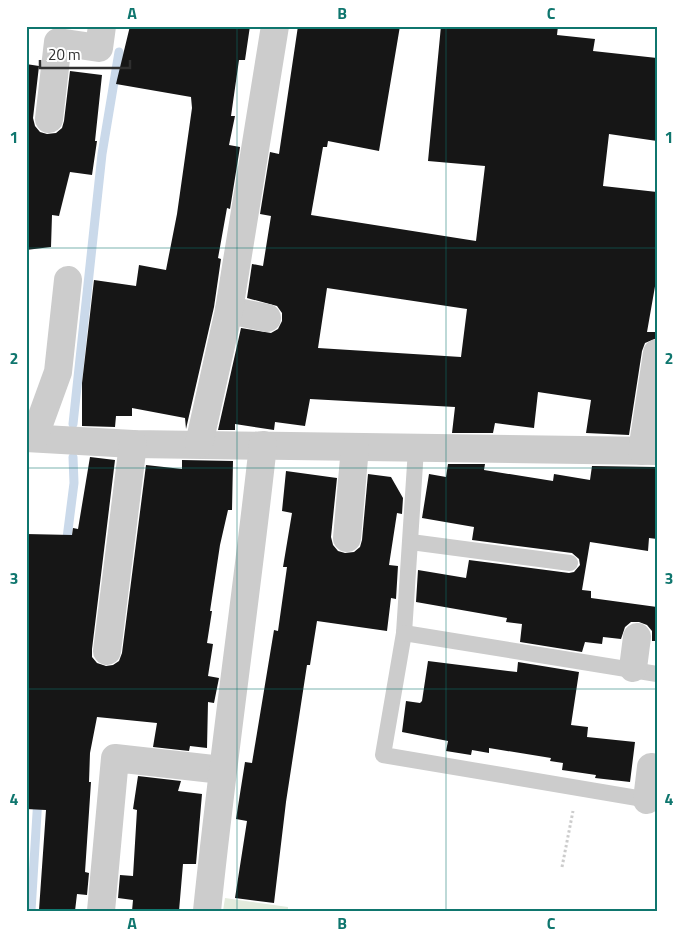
<svg xmlns="http://www.w3.org/2000/svg" width="683" height="937" viewBox="0 0 683 937" font-family="'Titillium Web',sans-serif">
<style>
.green{fill:#e3ebdd}
.lines{fill:none;stroke-linecap:round;stroke-linejoin:round}
.stream{stroke:#cad9ea;stroke-width:9}
.building{fill:#161616;fill-rule:evenodd}
.path{stroke:#ccc;stroke-width:3;stroke-dasharray:2.5 2.5;stroke-linecap:butt}
.lane{stroke:#ccc;stroke-width:16}
.street{stroke:#ccc;stroke-width:28}
.grid{fill:none;stroke:#0f766e;stroke-width:1;stroke-opacity:0.55}
.neatline{fill:none;stroke:#0f766e;stroke-width:2}
.grid-label{font-size:16px;text-anchor:middle;font-weight:bold;fill:#0f766e}
</style>
<rect width="100%" height="100%" fill="#fff"/>
<path class="green" d="M225,898L288,907V911H223Z"/>
<g class="lines">
<g class="stream">
<path d="M73,424L102,154L119,52"/>
<path d="M66,546L74,483L73,457"/>
<path d="M31,911L38,797"/>
</g>
</g>
<g class="building">
<path d="M130,26H250L245,60H239L231,116H235L229,145L240,147L230,209L227,208L218,258L221,259L214,307L186,429L185,418L132,408V416H116L115,427L82,426V383L94,280L136,286L139,265L166,270L177,214L192,108L191,97L116,84Z"/>
<path d="M298,26H400L379,151L328,141L327,147H323L311,215L476,241L485,166L428,161L441,26H558L557,35L595,39L593,51L657,58V141L609,134L603,186L657,192V275L647,332H657V338L645,343L642,351L629,435L586,433L591,400L538,392L534,428L495,423L493,433H452L455,407L310,399L305,426L275,422L274,430L235,424V430H218L241,328L271,333L278,329L282,321V313L277,306L247,298L252,264L263,266L271,216L260,214L270,152L279,154ZM327,288L467,309L461,357L318,348Z"/>
<path d="M26,64L39,66L33,118L35,126L40,132L47,134L56,133L62,128L64,121L70,71L102,75L95,141H97L92,175L70,172L59,216L52,215L51,247L26,250Z"/>
<path d="M90,457L115,460L92,649V657L97,663L106,666L113,665L119,661L122,653L146,465L182,469V460L233,461L232,510H228L220,545L210,611H212L207,643L213,644L208,676L219,678L214,703L208,702L207,748L190,746L189,751L153,747L157,723L97,717L90,753L89,782H91L85,872L89,873L87,895L77,894L75,911L39,910L46,810L26,809V534L72,535L73,528L78,529Z"/>
<path d="M448,464H485L484,470L553,481L554,474L590,480L592,466L657,467V539L649,538L648,551L590,542L582,590L591,591V598L657,607V641H652V631L647,625L639,622H631L625,627L621,639L603,637L602,644L585,642L582,652L520,642L522,624L506,622L507,618L416,602L418,570L466,578L469,560L569,573L574,572L580,565L579,559L572,553L472,540L474,527L422,518L429,474L446,477Z"/>
<path d="M286,471L337,478L331,537L333,545L338,551L345,553L354,552L360,547L362,540L368,474L391,477L403,498L402,514L397,513L389,565L398,566L396,599L391,598L387,631L317,621L310,665H307L286,802L274,903L235,898L247,821L236,819L245,762L252,763L274,630L278,631L287,567H283L292,513L282,511Z"/>
<path d="M428,661L517,672L518,662L579,672L571,725L588,727L587,737L635,742L630,782L595,778L596,775L562,770L563,763L550,761L551,758L489,748V753L472,750L471,755L446,751L448,741L402,732L406,701L420,703L422,701Z"/>
<path d="M138,776L181,781L178,791L202,794L196,864H183L179,911H132L133,900L118,898L120,875L133,876L137,810L133,809Z"/>
</g>
<g class="lines">
<path class="path" d="M562,867L573,811"/>
<g class="lane">
<path d="M416,449L404,633L383,755L655,801"/>
<path d="M411,542L570,563"/>
<path d="M404,633L657,674"/>
</g>
<g class="street">
<path d="M49,119L58,42L99,48L102,26"/>
<path d="M229,310L267,318"/>
<path d="M26,438L133,444L657,451"/>
<path d="M34,438L58,372L68,280"/>
<path d="M199,444L229,310L275,26"/>
<path d="M642,451L657,353"/>
<path d="M347,538L355,447"/>
<path d="M107,651L133,444"/>
<path d="M633,668L637,637"/>
<path d="M647,800L651,767"/>
<path d="M101,911L115,758L222,770"/>
<path d="M207,911C223,755 246,600 263,445"/>
</g>
</g>
<path class="grid" d="M237,26V911M446,26V911M26,248H657M26,468H657M26,689H657"/>
<rect width="683" height="937" fill="none" stroke="#ffffff" stroke-width="55"/>
<path d="M40 60v8h90v-8" fill="none" stroke="#2f2f2f" stroke-width="2.5"/>
<text x="48" y="60" font-size="15" fill="#2f2f2f" stroke="#ffffff" stroke-width="4" paint-order="stroke">20 m</text>
<rect x="28" y="28" width="628" height="882" class="neatline"/>
<g class="grid-label">
<text x="132" y="19">A</text>
<text x="342" y="19">B</text>
<text x="551" y="19">C</text>
<text x="14" y="143">1</text>
<text x="669" y="143">1</text>
<text x="14" y="364">2</text>
<text x="669" y="364">2</text>
<text x="14" y="584">3</text>
<text x="669" y="584">3</text>
<text x="14" y="805">4</text>
<text x="669" y="805">4</text>
<text x="132" y="929">A</text>
<text x="342" y="929">B</text>
<text x="551" y="929">C</text>
</g>
</svg>
